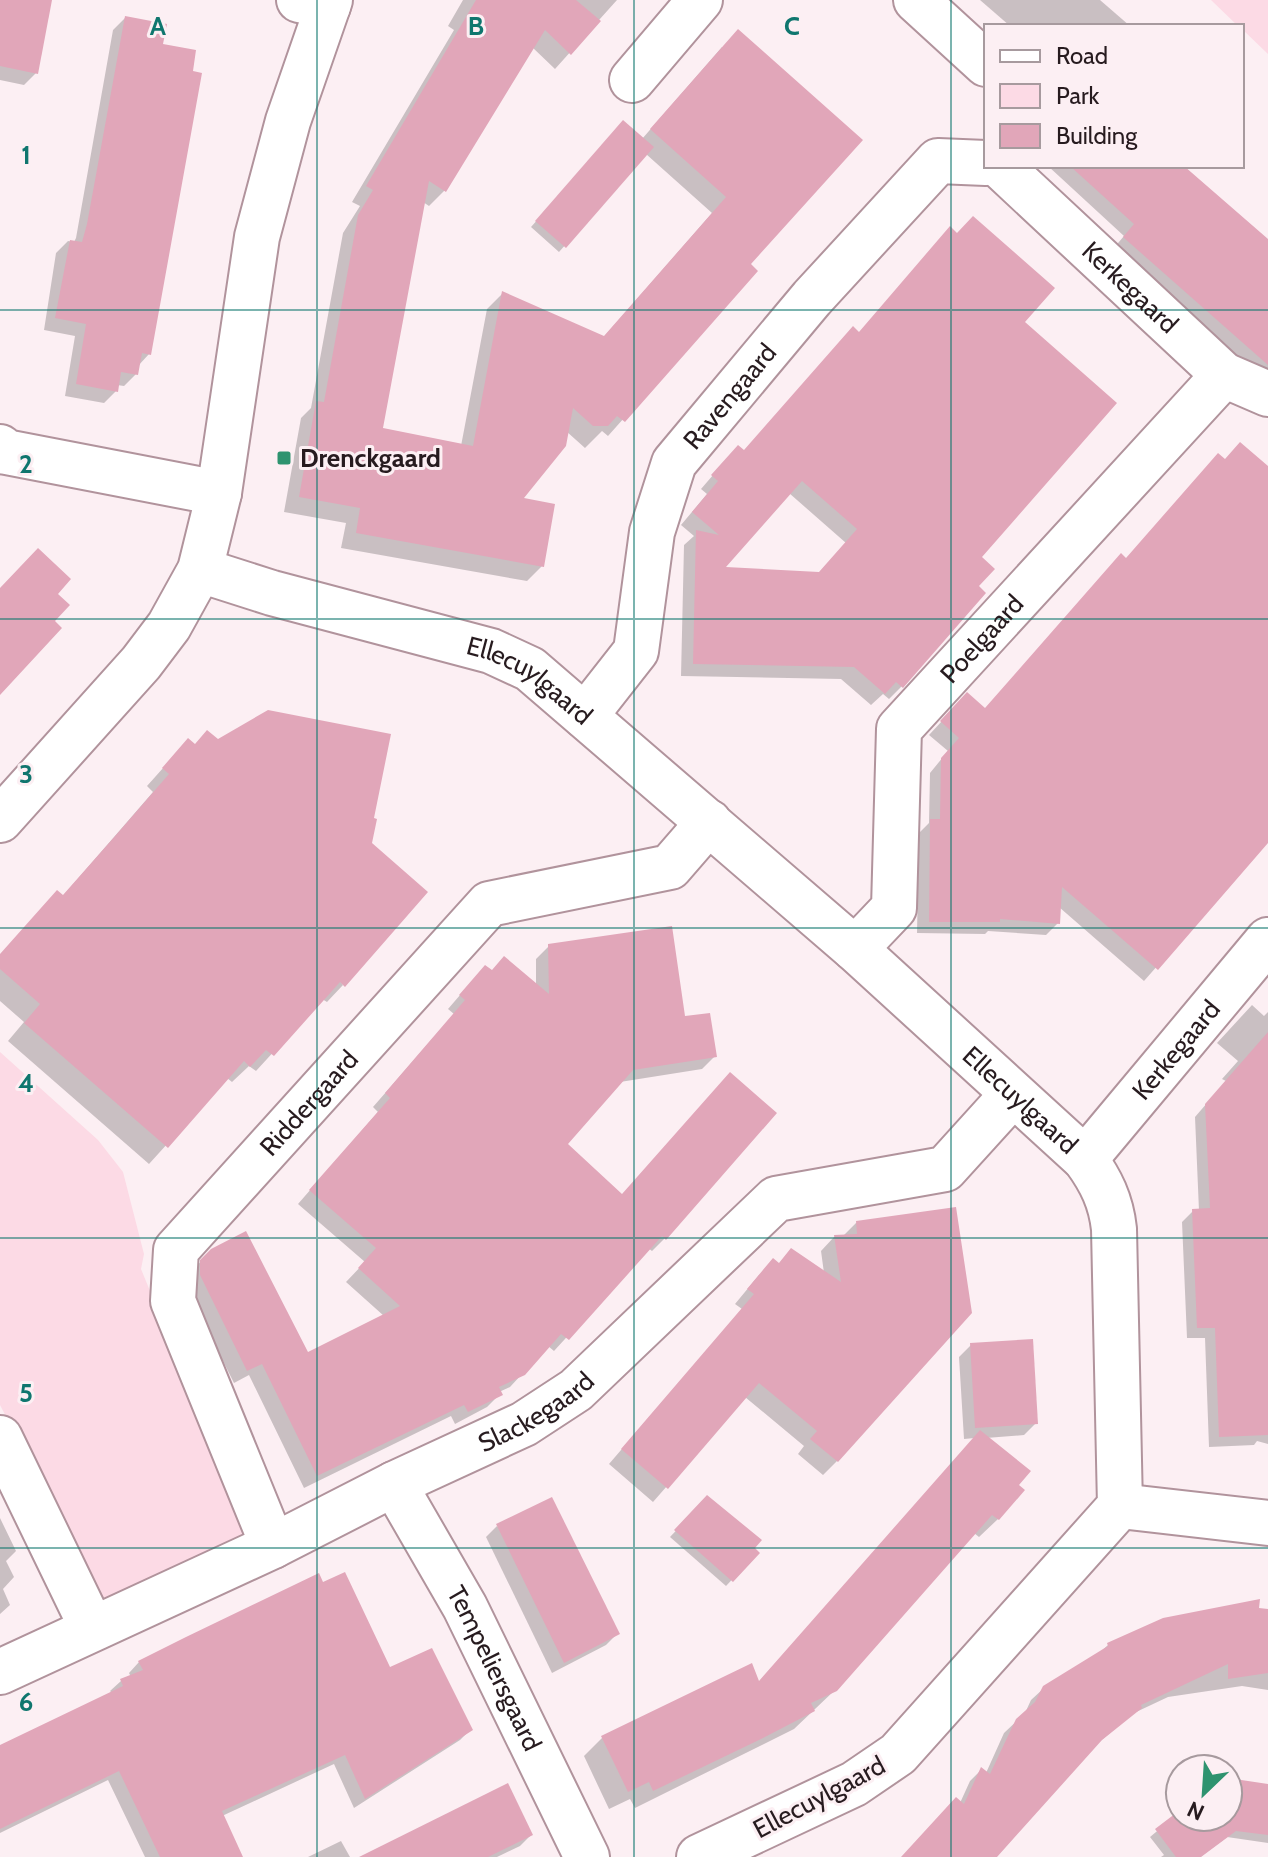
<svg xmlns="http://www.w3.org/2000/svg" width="1268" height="1857" viewBox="0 0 1268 1857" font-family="Cabin,sans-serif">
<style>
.green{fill:#fcdae5}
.shadow{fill:#0003;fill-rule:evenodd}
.building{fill:#e1a6b9;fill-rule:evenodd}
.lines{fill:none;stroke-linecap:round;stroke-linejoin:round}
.minor-casing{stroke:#b1939c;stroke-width:48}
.tertiary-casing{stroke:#b1939c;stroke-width:48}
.minor{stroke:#fff;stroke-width:44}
.tertiary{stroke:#fff;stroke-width:44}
.grid{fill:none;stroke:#0f766e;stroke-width:2;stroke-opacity:0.55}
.poi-dot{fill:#2e936f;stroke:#fceff3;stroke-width:3}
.labels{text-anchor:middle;stroke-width:6;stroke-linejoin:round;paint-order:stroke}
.street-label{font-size:26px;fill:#271b1f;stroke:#fceff3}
.poi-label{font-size:26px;font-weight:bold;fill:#271b1f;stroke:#fceff3;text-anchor:start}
.grid-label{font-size:26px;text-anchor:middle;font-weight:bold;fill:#0f766e;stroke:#fceff3;stroke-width:6;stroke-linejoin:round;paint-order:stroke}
</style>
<rect width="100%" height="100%" fill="#fceff3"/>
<g class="green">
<path d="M1211,0H1268V54L1242,29V26H1238Z"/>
<path d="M0,1052L98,1140L123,1172L144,1254L141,1269L201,1415L248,1540L104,1603L0,1405Z"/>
</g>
<g class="shadow">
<path d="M0,0H24L36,73L24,85L0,80Z"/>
<path d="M463,0H617L555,69L532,47L445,190L429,206L423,202L380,430L461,446L487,309L502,294L603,338L712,213L646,154L559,252L531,227L618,129L642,139L722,47L748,264L755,271L608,436L602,431L585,448L566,431L520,499L542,566L527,581L341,548L346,523L284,512L301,418L311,408L343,233L360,206L352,202L454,30L448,26Z"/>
<path d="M980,0H1100L1130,26H1010Z"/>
<path d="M125,18L161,45L149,354L138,366L136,374L124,386L117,385L116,391L104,403L65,396L75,336L44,330L56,253L68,241L74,242L76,238L113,30Z"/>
<path d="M1048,166H1182L1268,242V373L1261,379L1113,249L1124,236Z"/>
<path d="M1022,322L979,557L976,587L983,594L901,687L889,699L883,694L871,705L841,679L681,676L684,545L694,536L681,525L707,494L701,489L726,460L743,452L858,334ZM789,493L846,543L818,574L722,568Z"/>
<path d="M1224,461L1268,468V840L1144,981L1059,907L1058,923L1046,935L988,931L985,934L917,933L919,833L929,823L930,773L948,751L929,735L955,707L984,710L1125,560Z"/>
<path d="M172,758L343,985L327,1002L322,999L256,1071L249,1066L232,1082L227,1078L149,1164L8,1041L24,1022L0,1001V955L62,897L153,792L147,786Z"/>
<path d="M549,946L684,1019L715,1056L702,1069L620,1082L565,1144L665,1238L652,1251L648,1248L554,1351L548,1346L510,1387L499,1392L500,1394L487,1407L455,1424L451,1416L304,1488L249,1375L234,1383L187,1289L188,1275L212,1250L307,1355L384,1316L346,1282L365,1262L298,1204L378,1112L373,1107L454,1014L448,1009L473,980L491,972L536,986V959Z"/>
<path d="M1252,1005L1264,1016L1268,1012V1444L1257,1441L1254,1445L1209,1447L1205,1338H1187L1182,1222L1193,1211H1199L1195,1117L1226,1081L1222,1079L1238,1061L1217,1043Z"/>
<path d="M955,1209L837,1461L823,1475L798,1454L804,1446L745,1397L653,1502L609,1464L742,1309L735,1304L759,1275L778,1264L824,1273L821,1251L834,1237L843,1236L856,1223Z"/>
<path d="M971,1345L1036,1423L1024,1435L986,1438L1016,1485L998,1519L979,1537L974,1533L835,1690L794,1729L635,1808L630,1799L609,1809L584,1756L602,1738L758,1683L975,1438L964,1439L959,1357Z"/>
<path d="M708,1497L757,1553L726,1586L670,1537Z"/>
<path d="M0,1518L16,1551L6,1561L14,1577L3,1589L10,1605L0,1614Z"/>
<path d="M497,1526L617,1634L606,1645L552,1673L486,1537Z"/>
<path d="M1268,1609V1690L1242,1686L1168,1697L1134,1713L1092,1748L995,1857H902L960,1803L970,1781L981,1770L986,1773L1004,1733L1025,1713L1031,1700L1044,1688L1097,1655L1108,1645Z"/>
<path d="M139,1662L390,1670L471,1729L460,1740L354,1808L334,1764L222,1816L174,1857H145L108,1780L0,1833V1747L112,1693L110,1691L121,1681L131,1677L129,1673Z"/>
<path d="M1228,1781L1268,1787V1843L1227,1837L1200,1857H1161L1164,1855L1150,1837L1180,1812V1817H1228Z"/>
<path d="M531,1835L520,1846L497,1857H363Z"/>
<path d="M341,1841L350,1857H308Z"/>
</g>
<g class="building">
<path d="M0,0H52L38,74L0,66Z"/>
<path d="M476,0H576L601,21L571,55L545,30L446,192L429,181L383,428L473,446L502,291L604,336L726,197L650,129L738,29L863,140L751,264L758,271L625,422L617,416L608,426H593L573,408L566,446L524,498L555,504L544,567L356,533L360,508L299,497L316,401L324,402L358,215L373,190L366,186Z"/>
<path d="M125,16L167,24L163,44L196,50L193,71L202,73L151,355L142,353L138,375L121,372L118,392L76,384L86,324L55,318L70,240L82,242L87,224Z"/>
<path d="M623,120L654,147L566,248L535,221Z"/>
<path d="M1070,166H1184L1268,239V365L1123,237L1134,224Z"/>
<path d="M973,216L1055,288L1025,322L1117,403L982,557L995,569L979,586L986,593L903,688L896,682L885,694L854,667L693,664L696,530L719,535L692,512L718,481L711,475L738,445L744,450L853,326L859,332L950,226L957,233ZM802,481L857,529L819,572L726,567Z"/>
<path d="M1240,442L1268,466V843L1158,970L1062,887L1060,924L1000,919V922H929L930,819H940L941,758L959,738L940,721L967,692L985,708L1121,553L1126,558L1218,453L1225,459Z"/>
<path d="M38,548L71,579L58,594L70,605L55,621L62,628L0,695V588Z"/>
<path d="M268,710L391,734L374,818L377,819L372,843L428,892L345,987L340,982L274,1056L266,1050L250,1067L244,1061L168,1148L24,1023L40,1004L0,969V954L57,890L63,895L116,835L169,774L162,768L188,738L195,744L207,730L218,739Z"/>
<path d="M672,926L685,1016L710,1013L717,1057L633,1070L568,1144L622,1194L730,1072L777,1113L666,1240L662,1236L569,1340L561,1334L525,1375L499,1387L503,1395L468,1412L464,1405L317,1476L262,1364L247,1371L200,1275V1260L211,1249L246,1231L308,1352L400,1306L358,1268L376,1248L309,1190L390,1098L385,1093L465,1000L459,995L485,965L492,970L504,956L549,994L548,944Z"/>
<path d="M1268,1032V1435L1219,1437L1215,1328H1197L1192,1209L1210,1208L1205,1104Z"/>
<path d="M956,1207L972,1313L838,1462L810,1439L817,1431L759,1383L668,1489L621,1449L754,1294L747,1289L773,1258L779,1263L791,1248L841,1282L834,1235L857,1234L856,1221Z"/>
<path d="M1033,1339L1038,1424L975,1428L970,1343Z"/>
<path d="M980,1430L1031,1471L1019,1485L1025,1490L999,1520L992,1515L837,1691L811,1703L815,1711L761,1739L653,1791L649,1782L628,1792L601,1736L752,1663L759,1681Z"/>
<path d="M707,1495L762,1540L755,1548L760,1553L733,1582L674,1530Z"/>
<path d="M552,1497L620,1634L564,1663L496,1524Z"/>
<path d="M345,1572L390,1667L432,1648L473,1730L365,1799L345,1755L222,1811L243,1857H160L119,1771L0,1829V1745L123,1686L120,1679L143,1670L138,1661L186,1637L319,1573L323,1582Z"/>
<path d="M1260,1599L1259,1608L1268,1609V1673L1228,1679V1664L1141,1705L1142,1708L1102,1740L997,1857H901L956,1797L964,1804L981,1767L990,1774L1016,1719L1035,1702L1043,1686L1108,1646L1107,1643L1163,1618Z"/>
<path d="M1228,1778L1268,1784V1835L1236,1831L1201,1857H1176L1155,1829L1180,1810V1817H1228Z"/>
<path d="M508,1783L533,1835L488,1857H359Z"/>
</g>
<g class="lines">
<defs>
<g id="minor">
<path d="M299,0L328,6"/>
<path d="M916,0L986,64"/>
<path d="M632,80L700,0"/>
<path id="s1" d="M1000,166L1224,375L1268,394"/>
<path d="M0,447L6,452L219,493"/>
<path id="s2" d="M200,570L272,593L491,651L530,669L855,949L1085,1159C1101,1181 1111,1201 1114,1229L1120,1506L898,1754L854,1784L699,1857"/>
<path id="s3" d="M585,716L636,651L652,532L674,463L812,298L938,161L986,163"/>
<path id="s4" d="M855,949L894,908L899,729L1224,375"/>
<path id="s5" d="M1085,1159L1268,940"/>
<path d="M0,1438L92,1628"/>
<path id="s6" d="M394,1484L465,1607L587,1857"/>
<path d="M1120,1506L1268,1523"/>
<path id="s7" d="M273,1546L173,1301L176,1250L489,904L670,867L709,822"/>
<path id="s8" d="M0,1672L273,1546L394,1484L524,1424L576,1390L776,1199L945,1169L1012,1095"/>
</g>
<path id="tertiary" d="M0,820L141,663L169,626L200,570L219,493L257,237L288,121L330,0"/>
</defs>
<use href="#minor" class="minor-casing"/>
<use href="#tertiary" class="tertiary-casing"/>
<use href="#minor" class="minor"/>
<use href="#tertiary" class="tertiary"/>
</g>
<path class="grid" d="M317,0V1857M634,0V1857M951,0V1857M0,310H1268M0,619H1268M0,928H1268M0,1238H1268M0,1548H1268"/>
<rect class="poi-dot" x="276" y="450" width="16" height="16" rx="4"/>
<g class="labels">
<g class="street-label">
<text dy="9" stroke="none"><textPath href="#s1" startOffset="178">Kerkegaard</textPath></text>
<text dy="9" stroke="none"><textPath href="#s3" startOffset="362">Ravengaard</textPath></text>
<text dy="9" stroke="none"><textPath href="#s4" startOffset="358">Poelgaard</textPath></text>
<text dy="9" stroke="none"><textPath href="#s2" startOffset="350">Ellecuylgaard</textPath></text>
<text dy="9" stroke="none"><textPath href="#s5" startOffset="142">Kerkegaard</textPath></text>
<text dy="9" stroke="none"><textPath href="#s2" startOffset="998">Ellecuylgaard</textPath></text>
<text dy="9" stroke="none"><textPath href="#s7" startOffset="514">Riddergaard</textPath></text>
<text dy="9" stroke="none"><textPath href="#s8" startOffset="596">Slackegaard</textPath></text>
<text dy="9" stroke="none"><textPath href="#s6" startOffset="210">Tempeliersgaard</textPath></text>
<text transform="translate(819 1797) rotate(-28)" y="9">Ellecuylgaard</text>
</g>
<g class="poi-label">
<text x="300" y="467">Drenckgaard</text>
</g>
</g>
<g class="grid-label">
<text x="158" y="35">A</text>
<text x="476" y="35">B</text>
<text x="792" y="35">C</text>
<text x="26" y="164">1</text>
<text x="26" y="473">2</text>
<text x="26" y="783">3</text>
<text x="26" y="1092">4</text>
<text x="26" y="1402">5</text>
<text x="26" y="1711">6</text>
</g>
<rect x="984" y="24" width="260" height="144" fill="#fceff3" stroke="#a79a9e" stroke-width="2"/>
<rect x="1000" y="50" width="40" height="12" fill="#ffffff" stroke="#a79a9e" stroke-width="2"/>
<text x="1056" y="64" font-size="24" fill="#271b1f">Road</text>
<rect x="1000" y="84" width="40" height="24" fill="#fcdae5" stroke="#a79a9e" stroke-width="2"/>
<text x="1056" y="104" font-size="24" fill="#271b1f">Park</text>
<rect x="1000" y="124" width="40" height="24" fill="#e1a6b9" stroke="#a79a9e" stroke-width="2"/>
<text x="1056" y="144" font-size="24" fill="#271b1f">Building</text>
<g transform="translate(1204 1793) rotate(205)"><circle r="38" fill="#fceff3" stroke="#a79a9e" stroke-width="2"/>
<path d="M0-6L14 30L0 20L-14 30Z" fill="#2e936f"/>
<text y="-12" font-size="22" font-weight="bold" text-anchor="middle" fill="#271b1f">N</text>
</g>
</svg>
